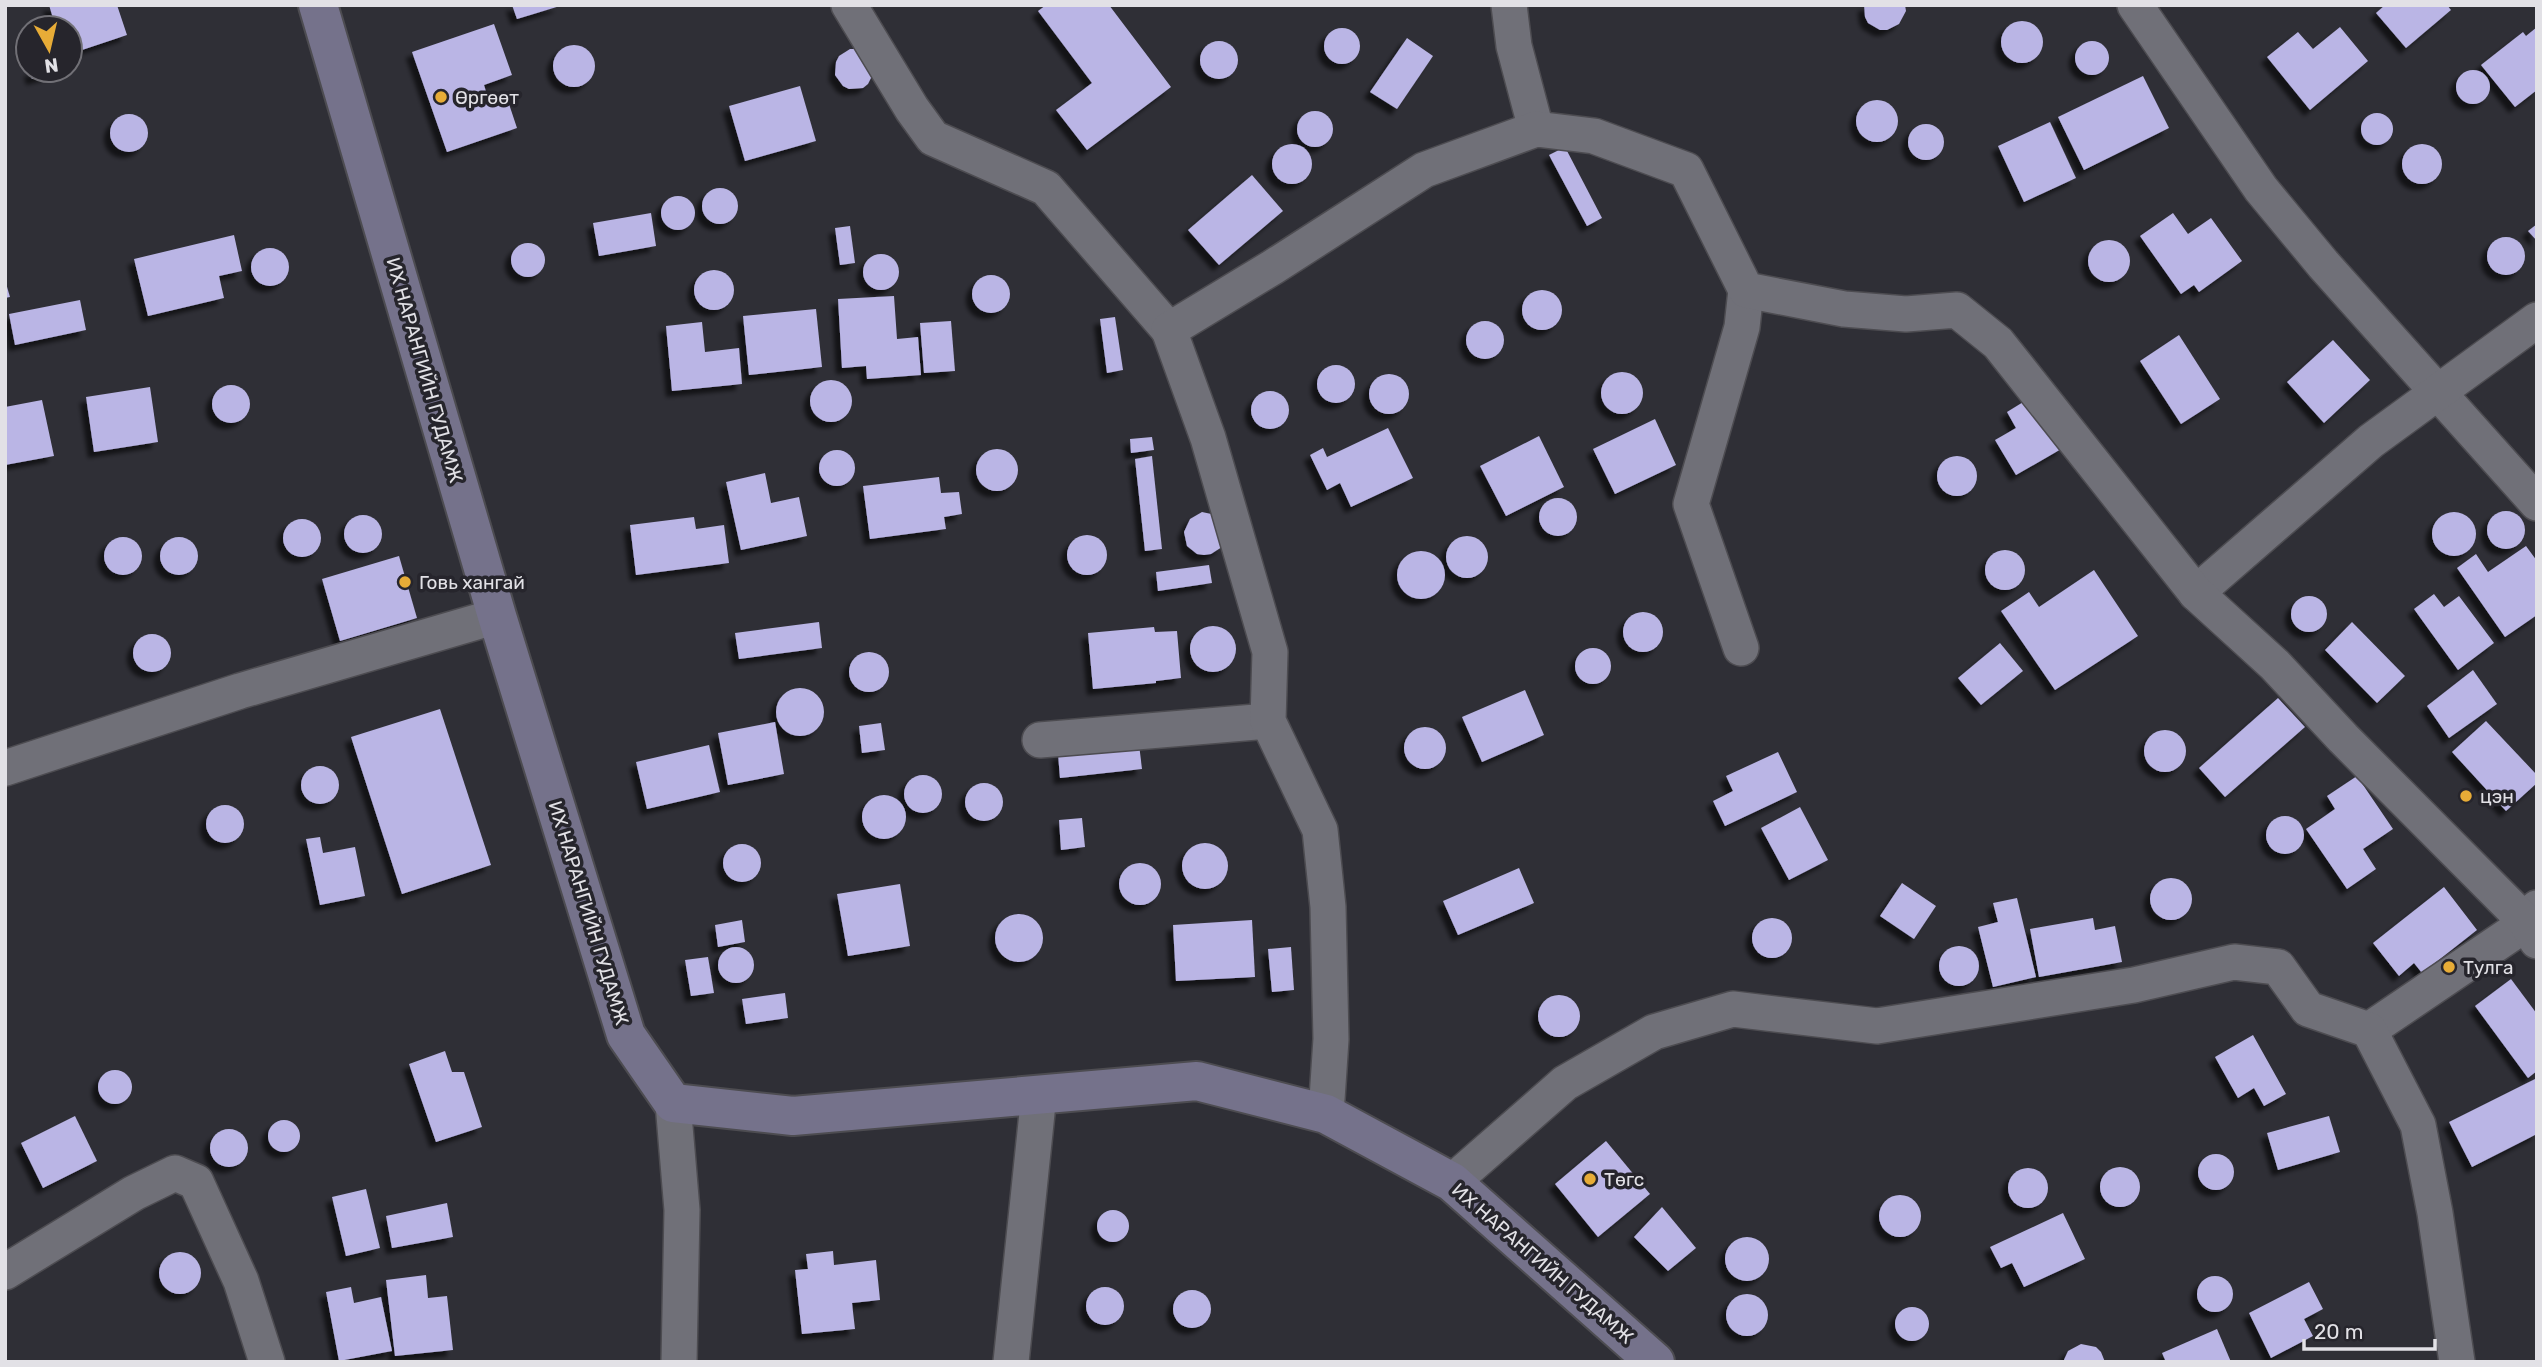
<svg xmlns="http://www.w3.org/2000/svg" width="2542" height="1367" viewBox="0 0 2542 1367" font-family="Rubik,sans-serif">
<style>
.building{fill:#bab5e5;filter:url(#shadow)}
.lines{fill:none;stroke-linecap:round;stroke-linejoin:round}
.minor-casing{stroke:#4d4c51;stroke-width:38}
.secondary-casing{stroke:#4d4c51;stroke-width:42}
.minor{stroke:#707078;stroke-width:35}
.secondary{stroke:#75728b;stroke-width:38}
.poi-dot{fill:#e7ac37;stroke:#26252c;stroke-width:2.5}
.labels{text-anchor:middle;stroke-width:7;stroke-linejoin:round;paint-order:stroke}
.poi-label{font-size:19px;fill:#e2e1e6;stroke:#26252c;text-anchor:start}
.street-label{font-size:19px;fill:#e2e1e6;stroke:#26252c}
</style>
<defs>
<filter id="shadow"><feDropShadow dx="-6" dy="6" stdDeviation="2" flood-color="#0009"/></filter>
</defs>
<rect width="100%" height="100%" fill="#2f2f36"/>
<g class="building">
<path d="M49,5H117L127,35L70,54V28H56Z"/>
<path d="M512,5H560V6L517,19Z"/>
<path d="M1046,5H1109L1171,87L1087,150L1056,110L1092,83L1038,11Z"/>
<path d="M1864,5H1905L1906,11L1899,24L1887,30H1880L1868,23L1865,17Z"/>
<path d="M2385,5H2447L2451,10L2406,48L2376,13Z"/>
<circle cx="2022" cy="42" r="21"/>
<path d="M494,24L512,75L484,85L490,104L507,98L517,128L447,152L412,52Z"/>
<path d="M2340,27L2368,61L2310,110L2267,57L2298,32L2313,49Z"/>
<path d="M2537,27V90L2515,107L2481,65L2523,32L2526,36Z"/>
<circle cx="1342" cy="46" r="18"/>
<path d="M28,38V59H27L22,39Z"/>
<path d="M1407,38L1433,56L1397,109L1370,92Z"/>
<circle cx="2092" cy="58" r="17"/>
<circle cx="1219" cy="60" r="19"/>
<circle cx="574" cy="66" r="21"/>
<path d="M850,49H856L874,72L868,84L863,88L849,89L843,86L835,75L836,62L839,56Z"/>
<path d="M30,70H64V71L32,79Z"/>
<circle cx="2473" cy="87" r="17"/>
<path d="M2143,76L2169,128L2084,170L2058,117Z"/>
<path d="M800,86L816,141L745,161L729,106Z"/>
<circle cx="1877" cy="121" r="21"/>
<circle cx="1315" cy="129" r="18"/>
<circle cx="2377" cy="129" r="16"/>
<circle cx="129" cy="133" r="19"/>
<path d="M2050,122L2076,178L2024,202L1998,146Z"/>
<circle cx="1926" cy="142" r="18"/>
<circle cx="2422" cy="164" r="20"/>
<circle cx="1292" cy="164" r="20"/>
<path d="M1565,147L1602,218L1587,226L1549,155Z"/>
<path d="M1252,175L1283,211L1219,265L1188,230Z"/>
<circle cx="720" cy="206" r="18"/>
<circle cx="678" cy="213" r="17"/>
<path d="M651,213L656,246L599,256L593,223Z"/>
<path d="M2173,213L2188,234L2211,218L2242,261L2199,292L2194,285L2181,294L2140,236Z"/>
<path d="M2537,224V241L2528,231Z"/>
<path d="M850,226L855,263L840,265L835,228Z"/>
<path d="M234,235L242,271L219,276L224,298L148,316L134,259Z"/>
<circle cx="2506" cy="256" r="19"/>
<circle cx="2109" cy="261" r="21"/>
<circle cx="528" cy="260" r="17"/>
<circle cx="270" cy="267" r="19"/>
<circle cx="881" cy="272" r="18"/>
<circle cx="714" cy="290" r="20"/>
<circle cx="991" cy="294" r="19"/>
<path d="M5,280L10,297L5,298Z"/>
<circle cx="1542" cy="310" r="20"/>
<path d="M894,296L897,339L918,337L921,375L867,379L866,366L842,368L838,299Z"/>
<path d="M80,300L86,330L15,345L9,314Z"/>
<path d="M816,309L822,367L749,375L743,316Z"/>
<path d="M1115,317L1123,370L1107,373L1100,319Z"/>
<path d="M951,321L955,371L924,373L920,323Z"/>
<circle cx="1485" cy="340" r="19"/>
<path d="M702,322L705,352L739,348L742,384L672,391L666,326Z"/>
<path d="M2179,335L2220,399L2181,424L2140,361Z"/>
<path d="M2333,340L2370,380L2324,423L2287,382Z"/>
<circle cx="1336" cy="384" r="19"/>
<circle cx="1622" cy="393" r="21"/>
<circle cx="1389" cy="394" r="20"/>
<circle cx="831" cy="401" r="21"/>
<circle cx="231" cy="404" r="19"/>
<path d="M150,387L158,442L94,452L86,397Z"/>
<circle cx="1270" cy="410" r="19"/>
<path d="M2033,396L2063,448L2016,475L1995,440L2016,428L2007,412Z"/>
<path d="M42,400L54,456L5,465V407Z"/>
<path d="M1655,419L1676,465L1615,494L1593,449Z"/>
<path d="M1388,428L1413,478L1351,507L1340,483L1327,490L1310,455L1323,448L1327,457Z"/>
<path d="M1539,436L1564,487L1506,516L1480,466Z"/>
<path d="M1152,437L1154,450L1131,453L1130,439Z"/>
<circle cx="997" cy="470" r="21"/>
<circle cx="837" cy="468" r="18"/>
<path d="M1152,456L1162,549L1145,551L1135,459Z"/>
<circle cx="1957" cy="476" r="20"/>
<path d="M765,473L771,503L799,497L807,536L741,550L726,482Z"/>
<path d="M939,477L941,493L959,492L962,514L944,517L946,529L870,539L863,486Z"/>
<circle cx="1558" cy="517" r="19"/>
<circle cx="2506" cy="530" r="19"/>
<path d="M1202,512L1216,515L1222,547L1211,554L1204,555L1197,554L1187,546L1184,532L1190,519Z"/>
<circle cx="2454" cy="534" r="22"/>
<circle cx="363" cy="534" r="19"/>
<path d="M694,517L696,529L724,525L729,563L636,575L630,525Z"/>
<circle cx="302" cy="538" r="19"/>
<circle cx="1087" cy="555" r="20"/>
<circle cx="1467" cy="557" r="21"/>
<circle cx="179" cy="556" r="19"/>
<circle cx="123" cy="556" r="19"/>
<path d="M2526,546L2537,561V615L2505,637L2457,568L2476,554L2488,572Z"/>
<circle cx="2005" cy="570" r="20"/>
<circle cx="1421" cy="575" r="24"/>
<path d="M399,556L417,618L340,641L322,579Z"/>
<path d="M1209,565L1212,583L1158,591L1156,572Z"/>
<path d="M2094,570L2138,636L2055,690L2001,611L2029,592L2039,607Z"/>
<path d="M2434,594L2444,607L2459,596L2494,643L2458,670L2414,609Z"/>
<circle cx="2309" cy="614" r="18"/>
<circle cx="1643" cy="632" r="20"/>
<path d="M819,622L822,648L739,659L735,633Z"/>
<path d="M2352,622L2405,676L2377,703L2325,650Z"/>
<circle cx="1213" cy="649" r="23"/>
<path d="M1154,627L1155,632L1177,631L1181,678L1156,681V683L1093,689L1088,633Z"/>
<circle cx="152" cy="653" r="19"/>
<path d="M2000,643L2023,671L1981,705L1958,678Z"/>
<circle cx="1593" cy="666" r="18"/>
<circle cx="869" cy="672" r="20"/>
<path d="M2473,670L2497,704L2449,738L2427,706Z"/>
<circle cx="800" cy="712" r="24"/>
<path d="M1525,690L1544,735L1482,762L1462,717Z"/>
<path d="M2278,698L2305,727L2225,797L2199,768Z"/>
<path d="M440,709L491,865L402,894L351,737Z"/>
<path d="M2486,721L2537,775V783L2506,811L2452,752Z"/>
<path d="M775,722L784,774L728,785L718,733Z"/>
<path d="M881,723L885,750L862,753L859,726Z"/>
<circle cx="1425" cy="748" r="21"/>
<circle cx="2165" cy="751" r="21"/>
<path d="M1139,744L1142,769L1060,778L1058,754Z"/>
<path d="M709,745L720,792L647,809L636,762Z"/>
<path d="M1778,752L1797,792L1725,826L1713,801L1733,791L1726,776Z"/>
<circle cx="320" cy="785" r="19"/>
<circle cx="923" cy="794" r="19"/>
<path d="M2357,776L2393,829L2363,849L2376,869L2347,889L2306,829L2335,809L2327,796Z"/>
<circle cx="984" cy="802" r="19"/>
<circle cx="884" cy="817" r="22"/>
<circle cx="225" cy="824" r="19"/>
<path d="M1800,807L1828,860L1789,880L1761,828Z"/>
<circle cx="2285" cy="835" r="19"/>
<path d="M1082,818L1085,847L1061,850L1059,820Z"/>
<path d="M320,837L323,853L355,847L365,896L320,905L306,839Z"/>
<circle cx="1205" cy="866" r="23"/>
<circle cx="742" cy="863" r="19"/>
<circle cx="1140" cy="884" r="21"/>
<path d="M1519,868L1534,903L1458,935L1443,901Z"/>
<circle cx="2171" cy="899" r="21"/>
<path d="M1902,883L1936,906L1914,939L1880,916Z"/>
<path d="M900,884L910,946L848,956L837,894Z"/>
<path d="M2444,887L2477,930L2422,973L2414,963L2399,976L2373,943Z"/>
<path d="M2017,898L2036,977L1993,987L1978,927L1998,922L1993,903Z"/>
<circle cx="1019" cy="938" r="24"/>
<path d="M2093,918L2095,930L2115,926L2122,962L2039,977L2030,929Z"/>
<circle cx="1772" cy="938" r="20"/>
<path d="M742,920L745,942L718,947L715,925Z"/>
<path d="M1252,920L1255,977L1176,981L1173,925Z"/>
<circle cx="1959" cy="966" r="20"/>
<circle cx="736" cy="965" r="18"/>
<path d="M1291,947L1294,990L1272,992L1268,949Z"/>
<path d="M708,957L714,993L691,996L685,960Z"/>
<path d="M2511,979L2537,1014V1071L2528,1078L2475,1006Z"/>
<path d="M785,993L788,1018L746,1024L742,999Z"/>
<circle cx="1559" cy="1016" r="21"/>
<path d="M2253,1035L2286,1094L2264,1106L2254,1088L2238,1098L2215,1057Z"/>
<path d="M445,1051L452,1072H464L482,1127L436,1142L409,1064Z"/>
<circle cx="115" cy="1087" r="17"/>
<path d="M2537,1078V1134L2472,1167L2449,1122Z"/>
<path d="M75,1116L97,1161L43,1188L21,1143Z"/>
<path d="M2329,1116L2340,1152L2278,1170L2267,1133Z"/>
<circle cx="284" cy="1136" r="16"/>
<circle cx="229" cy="1148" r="19"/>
<path d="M1606,1141L1650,1194L1598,1237L1555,1184Z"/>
<circle cx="2216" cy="1172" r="18"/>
<circle cx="2120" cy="1187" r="20"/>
<circle cx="2028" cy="1188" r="20"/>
<path d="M366,1189L380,1248L346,1256L332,1197Z"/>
<circle cx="1900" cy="1216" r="21"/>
<path d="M447,1203L453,1237L392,1248L386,1216Z"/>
<path d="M1662,1207L1696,1248L1668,1271L1634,1237Z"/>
<circle cx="1113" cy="1226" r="16"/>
<path d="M2063,1213L2085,1259L2024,1287L2012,1263L2001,1268L1990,1247Z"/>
<circle cx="1747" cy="1259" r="22"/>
<path d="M833,1251L834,1265L876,1260L880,1300L852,1303L855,1329L802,1334L795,1270L808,1269L806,1254Z"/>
<circle cx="180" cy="1273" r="21"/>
<path d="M426,1275L428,1298L447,1296L453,1350L395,1356L386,1280Z"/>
<circle cx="2215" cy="1294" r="18"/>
<path d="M2309,1282L2323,1309L2304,1319L2313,1336L2271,1358L2249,1313Z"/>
<path d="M351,1287L354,1303L381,1297L392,1351L339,1361L326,1292Z"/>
<circle cx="1105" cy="1306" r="19"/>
<circle cx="1192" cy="1309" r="19"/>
<circle cx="1747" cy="1315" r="21"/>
<circle cx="1912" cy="1324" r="17"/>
<path d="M2217,1329L2231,1362H2166L2162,1353Z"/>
<path d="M2081,1344L2096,1347L2101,1352L2105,1362H2063L2068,1351Z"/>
</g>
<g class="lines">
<defs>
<g id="minor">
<path d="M849,5L912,109L933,138L1046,188L1169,330"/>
<path d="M1509,5L1514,46L1536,129"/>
<path d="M2135,5L2261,189L2323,264L2537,503"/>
<path d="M2196,593L2371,441L2537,320"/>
<path d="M1741,648L1691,504L1742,327L1746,290"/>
<path d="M1040,740L1268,721"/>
<path d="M5,768L240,691L497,616"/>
<path d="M2369,1030L2527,923L2537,908"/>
<path d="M673,1103L682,1210L679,1362"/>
<path d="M1326,1114L1331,1039L1328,907L1320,830L1268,721L1270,652L1208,438L1169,330L1273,267L1424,170L1536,129L1594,136L1686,170L1746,290L1844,309L1906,314L1957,310L1998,343L2196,593L2275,665L2343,738L2527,923L2537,941"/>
<path d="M1452,1182L1565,1083L1654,1032L1733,1009L1877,1026L2134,985L2234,962L2278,967L2308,1009L2369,1030L2418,1125L2435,1213L2457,1362"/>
<path d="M5,1272L134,1193L175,1173L196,1182L241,1281L267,1362"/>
<path d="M1011,1362L1039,1094"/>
</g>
<path id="secondary" d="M318,5L497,616L626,1035L673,1103L793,1116L1197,1081L1326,1114L1452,1182L1655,1362"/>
</defs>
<use href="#minor" class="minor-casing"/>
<use href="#secondary" class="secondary-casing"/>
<use href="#minor" class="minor"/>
<use href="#secondary" class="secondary"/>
</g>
<g class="poi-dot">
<circle cx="441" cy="97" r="7"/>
<circle cx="405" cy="582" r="7"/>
<circle cx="2466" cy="796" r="7"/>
<circle cx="2449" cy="967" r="7"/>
<circle cx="1590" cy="1179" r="7"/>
</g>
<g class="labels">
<g class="poi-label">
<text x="455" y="104">Өргөөт</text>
<text x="419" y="589">Говь хангай</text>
<text x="2480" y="803">цэн</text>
<text x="2463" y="974">Тулга</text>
<text x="1604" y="1186">Төгс</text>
</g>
<g class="street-label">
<text transform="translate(425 370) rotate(74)" y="7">ИХ НАРАНГИЙН ГУДАМЖ</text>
<text transform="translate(589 913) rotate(73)" y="7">ИХ НАРАНГИЙН ГУДАМЖ</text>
<text transform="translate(1543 1263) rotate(41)" y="7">ИХ НАРАНГИЙН ГУДАМЖ</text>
</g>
</g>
<rect width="2542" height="1367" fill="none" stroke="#e2e1e6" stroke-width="14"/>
<g transform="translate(49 49) rotate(172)"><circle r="33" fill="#26252c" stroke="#717076" stroke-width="2"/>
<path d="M0-5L12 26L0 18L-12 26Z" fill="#e7ac37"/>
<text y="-10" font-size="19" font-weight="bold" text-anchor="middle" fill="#e2e1e6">N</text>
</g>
<path d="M2304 1339v10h131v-10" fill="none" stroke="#e2e1e6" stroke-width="3.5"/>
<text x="2314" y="1339" font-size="21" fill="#e2e1e6" stroke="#26252c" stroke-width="5" paint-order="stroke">20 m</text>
</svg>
